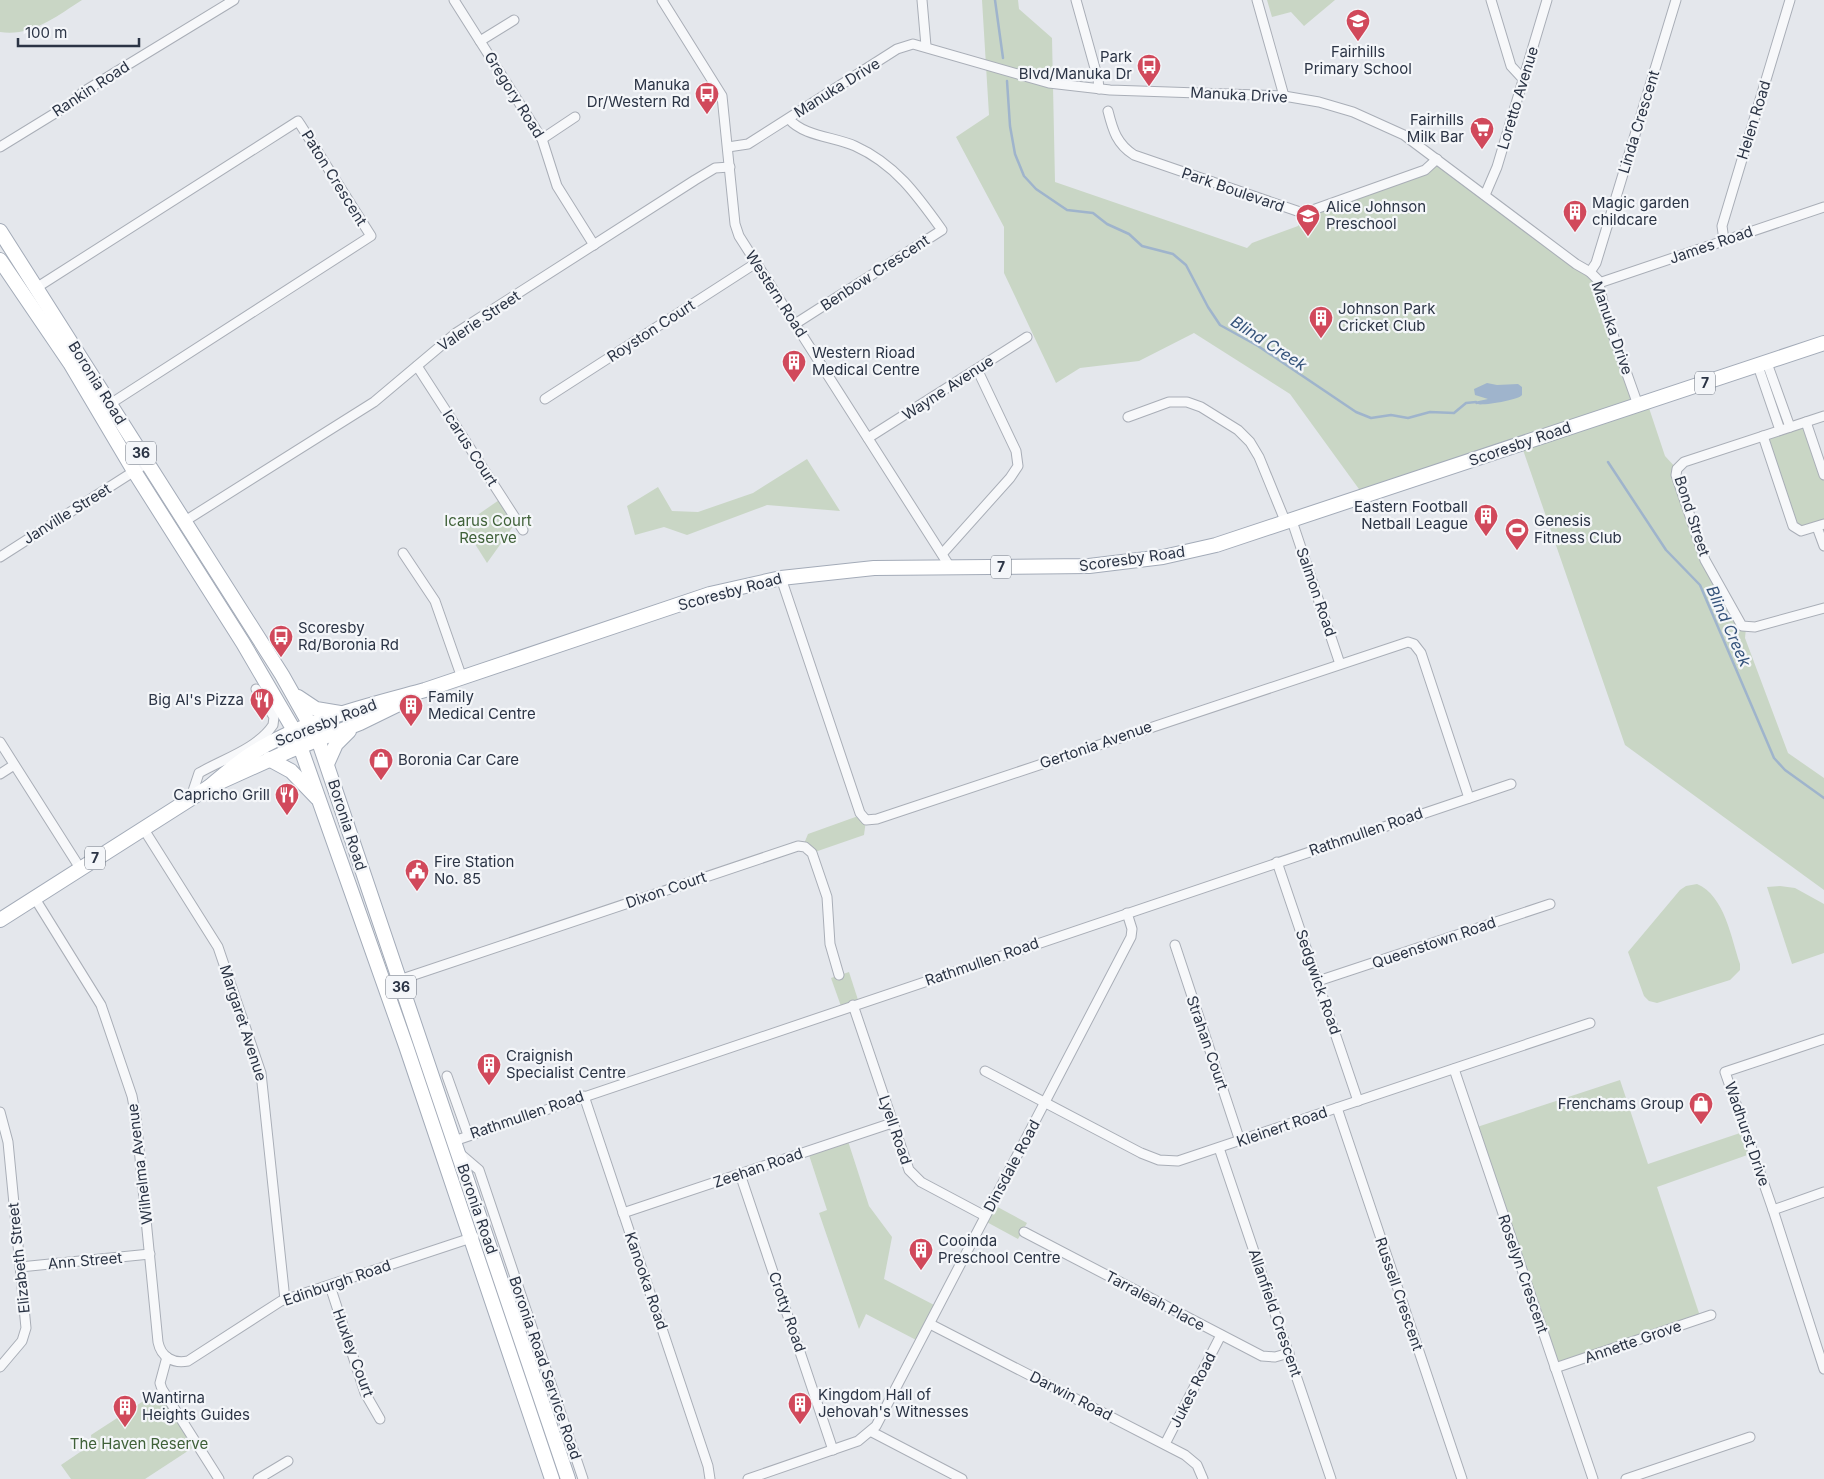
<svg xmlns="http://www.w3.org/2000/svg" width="1824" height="1479" viewBox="0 0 1824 1479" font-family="Inter,sans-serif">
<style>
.green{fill:#c9d6c5}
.water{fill:#9fb4cc}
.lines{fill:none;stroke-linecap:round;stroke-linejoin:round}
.stream{stroke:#9fb4cc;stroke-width:2.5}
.street-casing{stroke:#a9aeb7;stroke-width:11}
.primary-casing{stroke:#a3abb8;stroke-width:16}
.street{stroke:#f7f8fa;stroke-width:9}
.primary{stroke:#fff;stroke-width:14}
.labels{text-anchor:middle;stroke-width:4.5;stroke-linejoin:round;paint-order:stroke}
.shield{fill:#f4f6f9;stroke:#676e7b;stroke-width:1}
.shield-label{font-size:14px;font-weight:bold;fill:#2b3445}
.poi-label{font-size:15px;fill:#2b3445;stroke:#f4f6f9;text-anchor:start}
.street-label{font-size:15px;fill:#2b3445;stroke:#f4f6f9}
.park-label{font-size:15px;fill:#3f6138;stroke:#f4f6f9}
.water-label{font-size:16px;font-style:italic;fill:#34527a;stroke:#f4f6f9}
</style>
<rect width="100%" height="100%" fill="#e4e7ec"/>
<g class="green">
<path d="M0,0H82C57,16 31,37 0,32Z"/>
<path d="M982,0H1018L1019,9L1052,38L1055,182L1247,248L1252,243L1298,226L1303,213L1425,170L1437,159L1590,272L1638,404L1647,402L1665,456L1677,469L1702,553L1746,628L1745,638L1788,753L1824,778V890L1625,745L1521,444L1364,496L1290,394L1194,333L1139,361L1080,368L1056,383L1004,273V227L956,137L989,115Z"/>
<path d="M1267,0H1335L1304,26L1291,12L1272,17Z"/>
<path d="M1806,422L1824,475V524L1799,531L1763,436Z"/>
<path d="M807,459L840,511L767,505L687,535L664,527L635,535L627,506L658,487L672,511L698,512L753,493Z"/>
<path d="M502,498L517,521L487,563L463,525Z"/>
<path d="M861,815L866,820L864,835L812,853L803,846L808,834Z"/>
<path d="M1697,884C1725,896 1731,938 1740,964V970L1730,980L1657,1003L1649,1001L1644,996L1628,952L1680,890L1686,886Z"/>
<path d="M1780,886L1795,888L1824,904V953L1792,964L1767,887Z"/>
<path d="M849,972L859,1003L842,1009L831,978Z"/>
<path d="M1620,1080L1648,1164L1746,1131L1753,1153L1657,1187L1701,1319L1555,1368L1474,1128Z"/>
<path d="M847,1138L869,1206L892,1237L884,1279L938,1307L920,1342L866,1314L859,1329L819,1213L827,1210L808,1152Z"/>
<path d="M992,1204L1027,1223L1018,1239L983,1220Z"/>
<path d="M162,1389L197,1445L145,1479H71L61,1465L92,1444L91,1435Z"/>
</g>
<path class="water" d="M1487,383L1497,385L1518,384L1522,387V395C1519,400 1483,406 1476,404L1474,402L1488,399L1475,395L1474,389Z"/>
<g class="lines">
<g class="stream">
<path d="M995,0L1003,58"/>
<path d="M1007,81L1010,126L1015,154L1024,176L1036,189L1067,210L1093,213L1107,224L1129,234L1142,246L1173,254L1186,265L1208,307L1220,325L1258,346L1356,412L1371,418L1391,415L1408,418L1430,412L1454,413L1466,403L1476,402"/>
<path d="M1608,462L1666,550L1700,585L1774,758L1785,770L1824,798"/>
</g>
<defs>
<g id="street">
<path d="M454,0L542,139L557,186L594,245"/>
<path d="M662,0L722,96L735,224L739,236L950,567"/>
<path d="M922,0L926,46"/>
<path d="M1076,0L1098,79L1099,89"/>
<path d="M1257,0L1284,96"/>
<path d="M1491,0L1511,66L1523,79"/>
<path d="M480,41L514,20"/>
<path d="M1108,111C1113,131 1117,144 1134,155L1300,212H1307L1425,170L1437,159"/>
<path d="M789,119C803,136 835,137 855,146C895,164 917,195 942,230L795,324"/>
<path d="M542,139L575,117"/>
<path d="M0,147L70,104L83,92L234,0"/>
<path d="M728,147L748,144L897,49L913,44L1049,83L1110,90L1284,96L1319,102L1353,112L1404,135L1576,264L1590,272L1598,280L1606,315L1638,405"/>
<path d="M1485,195L1497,167L1547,0"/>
<path d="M1724,240L1722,226L1790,0"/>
<path d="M1590,272L1596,263L1676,0"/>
<path d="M1599,283L1824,207"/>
<path d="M36,288L298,121L300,124L371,236L110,404"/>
<path d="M1767,363L1790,427"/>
<path d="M417,366L523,530"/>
<path d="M1758,366L1780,430"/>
<path d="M545,399L756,263"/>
<path d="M1824,416L1684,462L1677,469L1676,475L1705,560L1742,626L1755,627L1824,608"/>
<path d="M1128,417L1169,402H1187L1201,407L1238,430L1250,442L1259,457L1286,523"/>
<path d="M1806,422L1824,475"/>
<path d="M1763,436L1793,526L1801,531L1824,524"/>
<path d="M868,438L1027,337"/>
<path d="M185,521L374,402L456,333L695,180L715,168L730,167"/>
<path d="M1292,521L1340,664"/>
<path d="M1817,527L1824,546"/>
<path d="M403,553L435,601L462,678"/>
<path d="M942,554L1010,478L1018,466L1016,451L977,369"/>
<path d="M0,557L147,463"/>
<path d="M781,578L860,813L866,820L877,819L1408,642L1414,644L1421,653L1469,798"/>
<path d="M0,742L80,868"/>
<path d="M0,774L14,765"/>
<path d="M191,797L199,773C223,759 257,749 273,725L274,717L256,689"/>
<path d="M143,828L218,947L261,1073L285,1300"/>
<path d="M1277,862L1358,1101"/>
<path d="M34,897L101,1005L132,1096L136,1117L158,1342C161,1357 173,1364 188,1361L281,1301L474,1237"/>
<path d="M1175,945L1240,1141"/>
<path d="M399,980L798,846L805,847L812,853L827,897L830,944L839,975"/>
<path d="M1318,981L1550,904"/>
<path d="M853,1005L909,1170L921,1182L985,1216"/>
<path d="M1824,1039L1725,1072L1773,1210L1824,1369"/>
<path d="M1454,1069L1593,1479"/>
<path d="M985,1071L1141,1153L1159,1160L1178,1161L1590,1023"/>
<path d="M447,1076L468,1135"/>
<path d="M584,1096L708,1466L710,1479"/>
<path d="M1337,1108L1462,1479"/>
<path d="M0,1112L8,1142L26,1328L22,1341L0,1367"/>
<path d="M454,1141L1511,784"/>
<path d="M1219,1148L1331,1479"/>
<path d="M458,1152L479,1170L583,1479"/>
<path d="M740,1174L833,1450"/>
<path d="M1773,1210L1824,1192"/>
<path d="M623,1213L892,1123"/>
<path d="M1024,1232L1262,1356L1275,1357L1289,1353"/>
<path d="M20,1267L150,1254"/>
<path d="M330,1286L365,1393L380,1419"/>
<path d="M930,1324L1185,1455L1197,1465L1203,1479"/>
<path d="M167,1357L160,1383L162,1389L219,1479"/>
<path d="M1555,1368L1711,1315"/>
<path d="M872,1432L962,1479"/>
<path d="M1165,1444L1221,1335"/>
<path d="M258,1479L288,1461"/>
<path d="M748,1479L858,1441L876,1426L1131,937L1132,929L1127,913"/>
<path d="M1626,1479L1750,1437"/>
</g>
<g id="primary">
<path d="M0,231L282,675L318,739L568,1479"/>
<path d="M0,260L70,363L134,471L243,643L295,732L406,1046L552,1479"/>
<path d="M298,697L316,709L340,713"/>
<path d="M269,759L291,771L317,798"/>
<path d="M327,764L336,744L349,731"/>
<path d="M209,787C222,776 235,765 248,756C300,721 366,706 425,690L710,594L781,578L874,568L1089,566L1163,557L1216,545L1824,343"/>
<path d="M0,920L209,787L289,751L360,723L405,701"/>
</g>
</defs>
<use href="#street" class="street-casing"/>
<use href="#primary" class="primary-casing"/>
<use href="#street" class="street"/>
<use href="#primary" class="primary"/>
</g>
<defs>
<symbol id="school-pin" viewBox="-11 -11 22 30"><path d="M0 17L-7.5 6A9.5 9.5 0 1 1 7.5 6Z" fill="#d1495b" stroke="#f4f6f9"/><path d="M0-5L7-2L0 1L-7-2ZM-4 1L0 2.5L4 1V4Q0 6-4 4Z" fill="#fff"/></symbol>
<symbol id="bus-pin" viewBox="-11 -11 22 30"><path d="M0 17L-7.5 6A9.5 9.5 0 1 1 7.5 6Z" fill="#d1495b" stroke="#f4f6f9"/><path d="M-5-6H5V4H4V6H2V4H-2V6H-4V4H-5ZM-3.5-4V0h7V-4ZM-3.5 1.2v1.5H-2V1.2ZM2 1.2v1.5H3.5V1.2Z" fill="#fff"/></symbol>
<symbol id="supermarket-pin" viewBox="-11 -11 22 30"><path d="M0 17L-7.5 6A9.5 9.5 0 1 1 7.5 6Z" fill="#d1495b" stroke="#f4f6f9"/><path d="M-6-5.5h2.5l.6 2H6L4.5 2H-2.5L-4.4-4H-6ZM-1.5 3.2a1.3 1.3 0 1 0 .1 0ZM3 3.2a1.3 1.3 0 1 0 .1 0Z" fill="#fff"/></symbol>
<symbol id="building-pin" viewBox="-11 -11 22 30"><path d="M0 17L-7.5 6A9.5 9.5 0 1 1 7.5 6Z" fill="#d1495b" stroke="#f4f6f9"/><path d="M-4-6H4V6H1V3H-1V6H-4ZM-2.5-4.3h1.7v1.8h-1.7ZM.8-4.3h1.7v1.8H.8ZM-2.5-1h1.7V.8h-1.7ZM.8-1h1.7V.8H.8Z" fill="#fff"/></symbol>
<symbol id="stadium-pin" viewBox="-11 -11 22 30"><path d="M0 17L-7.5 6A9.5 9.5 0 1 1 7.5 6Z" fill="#d1495b" stroke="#f4f6f9"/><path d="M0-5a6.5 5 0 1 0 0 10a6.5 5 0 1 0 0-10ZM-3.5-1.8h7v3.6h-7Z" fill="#fff"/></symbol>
<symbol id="restaurant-pin" viewBox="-11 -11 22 30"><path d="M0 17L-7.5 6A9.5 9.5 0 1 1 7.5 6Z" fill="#d1495b" stroke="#f4f6f9"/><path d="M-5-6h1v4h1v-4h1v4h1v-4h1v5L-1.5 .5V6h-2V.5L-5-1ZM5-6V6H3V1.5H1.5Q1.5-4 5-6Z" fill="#fff"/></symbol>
<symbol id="shop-pin" viewBox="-11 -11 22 30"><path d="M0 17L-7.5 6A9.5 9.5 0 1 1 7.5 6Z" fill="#d1495b" stroke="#f4f6f9"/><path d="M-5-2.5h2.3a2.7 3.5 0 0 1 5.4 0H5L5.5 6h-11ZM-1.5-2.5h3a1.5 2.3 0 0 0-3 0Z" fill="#fff"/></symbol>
<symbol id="civic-pin" viewBox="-11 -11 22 30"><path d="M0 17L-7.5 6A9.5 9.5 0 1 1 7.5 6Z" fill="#d1495b" stroke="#f4f6f9"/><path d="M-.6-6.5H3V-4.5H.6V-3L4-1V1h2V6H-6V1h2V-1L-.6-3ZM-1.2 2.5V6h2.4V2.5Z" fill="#fff"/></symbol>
</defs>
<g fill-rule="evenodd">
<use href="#school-pin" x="1344" y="7" width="28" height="38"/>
<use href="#bus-pin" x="1135" y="52" width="28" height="38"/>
<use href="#bus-pin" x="693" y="80" width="28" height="38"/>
<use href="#supermarket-pin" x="1468" y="115" width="28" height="38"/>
<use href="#building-pin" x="1561" y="198" width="28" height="38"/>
<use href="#school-pin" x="1294" y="202" width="28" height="38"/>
<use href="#building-pin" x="1307" y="304" width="28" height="38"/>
<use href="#building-pin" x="780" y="348" width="28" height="38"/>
<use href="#building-pin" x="1472" y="502" width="28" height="38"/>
<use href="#stadium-pin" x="1503" y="516" width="28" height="38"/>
<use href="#bus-pin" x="267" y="623" width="28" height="38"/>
<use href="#restaurant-pin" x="248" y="686" width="28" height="38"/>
<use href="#building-pin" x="397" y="692" width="28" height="38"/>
<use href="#shop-pin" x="367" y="746" width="28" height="38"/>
<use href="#restaurant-pin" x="273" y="781" width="28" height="38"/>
<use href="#civic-pin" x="403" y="857" width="28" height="38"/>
<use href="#building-pin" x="475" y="1051" width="28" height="38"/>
<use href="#shop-pin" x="1687" y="1090" width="28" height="38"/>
<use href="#building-pin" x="907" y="1236" width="28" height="38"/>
<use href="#building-pin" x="786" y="1390" width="28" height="38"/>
<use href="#building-pin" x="111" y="1393" width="28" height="38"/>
</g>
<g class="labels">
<g class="shield">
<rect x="1695" y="371.5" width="20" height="23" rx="4"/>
<rect x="126" y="441.5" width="30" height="23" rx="4"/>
<rect x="991" y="555.5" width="20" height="23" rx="4"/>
<rect x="85" y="846.5" width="20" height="23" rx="4"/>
<rect x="386" y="975.5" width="30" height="23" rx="4"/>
</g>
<g class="shield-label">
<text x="1705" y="388">7</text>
<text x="141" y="458">36</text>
<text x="1001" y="572">7</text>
<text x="95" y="863">7</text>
<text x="401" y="992">36</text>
</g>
<g class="poi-label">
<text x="1358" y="57" text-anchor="middle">Fairhills<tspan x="1358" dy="17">Primary School</tspan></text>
<text x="1132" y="62" text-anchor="end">Park<tspan x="1132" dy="17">Blvd/Manuka Dr</tspan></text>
<text x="690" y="90" text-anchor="end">Manuka<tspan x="690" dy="17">Dr/Western Rd</tspan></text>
<text x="1464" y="125" text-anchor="end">Fairhills<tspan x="1464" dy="17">Milk Bar</tspan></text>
<text x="1592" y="208">Magic garden<tspan x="1592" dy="17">childcare</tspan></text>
<text x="1326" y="212">Alice Johnson<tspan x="1326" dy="17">Preschool</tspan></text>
<text x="1338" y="314">Johnson Park<tspan x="1338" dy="17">Cricket Club</tspan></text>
<text x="812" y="358">Western Rioad<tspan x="812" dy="17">Medical Centre</tspan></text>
<text x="1468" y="512" text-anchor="end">Eastern Football<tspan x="1468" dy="17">Netball League</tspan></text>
<text x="1534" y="526">Genesis<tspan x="1534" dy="17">Fitness Club</tspan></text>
<text x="298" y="633">Scoresby<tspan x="298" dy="17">Rd/Boronia Rd</tspan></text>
<text x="428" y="702">Family<tspan x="428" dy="17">Medical Centre</tspan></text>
<text x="244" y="705" text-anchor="end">Big Al's Pizza</text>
<text x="398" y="765">Boronia Car Care</text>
<text x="270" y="800" text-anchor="end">Capricho Grill</text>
<text x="434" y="867">Fire Station<tspan x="434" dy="17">No. 85</tspan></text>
<text x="506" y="1061">Craignish<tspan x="506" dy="17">Specialist Centre</tspan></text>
<text x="1684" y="1109" text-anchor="end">Frenchams Group</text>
<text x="938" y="1246">Cooinda<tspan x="938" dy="17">Preschool Centre</tspan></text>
<text x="818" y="1400">Kingdom Hall of<tspan x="818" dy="17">Jehovah's Witnesses</tspan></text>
<text x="142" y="1403">Wantirna<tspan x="142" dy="17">Heights Guides</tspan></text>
</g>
<g class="street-label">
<text transform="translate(837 88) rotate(-32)" y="5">Manuka Drive</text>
<text transform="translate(91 89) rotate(-33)" y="5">Rankin Road</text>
<text transform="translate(514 95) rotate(58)" y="5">Gregory Road</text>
<text transform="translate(1239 95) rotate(3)" y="5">Manuka Drive</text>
<text transform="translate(1518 98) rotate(-73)" y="5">Loretto Avenue</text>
<text transform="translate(1754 120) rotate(-73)" y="5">Helen Road</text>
<text transform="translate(1639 122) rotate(-73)" y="5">Linda Crescent</text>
<text transform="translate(334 178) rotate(58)" y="5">Paton Crescent</text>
<text transform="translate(1233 190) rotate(19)" y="5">Park Boulevard</text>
<text transform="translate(1711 245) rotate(-19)" y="5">James Road</text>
<text transform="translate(875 273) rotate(-33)" y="5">Benbow Crescent</text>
<text transform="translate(776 294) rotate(57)" y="5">Western Road</text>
<text transform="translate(479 321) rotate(-34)" y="5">Valerie Street</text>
<text transform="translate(1612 328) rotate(71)" y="5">Manuka Drive</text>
<text transform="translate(651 331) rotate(-33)" y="5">Royston Court</text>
<text transform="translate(97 383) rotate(58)" y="5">Boronia Road</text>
<text transform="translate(948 388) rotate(-33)" y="5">Wayne Avenue</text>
<text transform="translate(1520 444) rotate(-19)" y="5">Scoresby Road</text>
<text transform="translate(470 448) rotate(57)" y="5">Icarus Court</text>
<text transform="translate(67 514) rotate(-32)" y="5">Janville Street</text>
<text transform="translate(1692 516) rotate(72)" y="5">Bond Street</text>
<text transform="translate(1132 559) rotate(-8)" y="5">Scoresby Road</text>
<text transform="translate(730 592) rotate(-15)" y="5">Scoresby Road</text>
<text transform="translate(1316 592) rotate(71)" y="5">Salmon Road</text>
<text transform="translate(326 723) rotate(-21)" y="5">Scoresby Road</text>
<text transform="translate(1096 745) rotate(-19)" y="5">Gertonia Avenue</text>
<text transform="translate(347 825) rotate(72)" y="5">Boronia Road</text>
<text transform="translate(1366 832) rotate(-19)" y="5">Rathmullen Road</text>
<text transform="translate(666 890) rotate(-19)" y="5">Dixon Court</text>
<text transform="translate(1434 943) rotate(-19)" y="5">Queenstown Road</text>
<text transform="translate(982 962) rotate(-19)" y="5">Rathmullen Road</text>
<text transform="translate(1318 982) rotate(71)" y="5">Sedgwick Road</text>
<text transform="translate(243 1023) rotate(72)" y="5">Margaret Avenue</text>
<text transform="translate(1207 1043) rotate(71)" y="5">Strahan Court</text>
<text transform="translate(527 1115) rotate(-19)" y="5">Rathmullen Road</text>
<text transform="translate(1282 1127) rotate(-19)" y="5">Kleinert Road</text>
<text transform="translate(895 1130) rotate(71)" y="5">Lyell Road</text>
<text transform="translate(1747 1134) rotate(71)" y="5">Wadhurst Drive</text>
<text transform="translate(140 1164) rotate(-97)" y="5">Wilhelma Avenue</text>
<text transform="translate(1012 1166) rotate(-62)" y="5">Dinsdale Road</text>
<text transform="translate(758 1168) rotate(-19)" y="5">Zeehan Road</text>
<text transform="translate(477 1209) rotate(71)" y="5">Boronia Road</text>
<text transform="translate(19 1258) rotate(-96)" y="5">Elizabeth Street</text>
<text transform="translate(85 1261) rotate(-5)" y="5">Ann Street</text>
<text transform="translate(1523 1274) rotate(71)" y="5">Roselyn Crescent</text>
<text transform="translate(646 1281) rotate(71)" y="5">Kanooka Road</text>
<text transform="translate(337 1283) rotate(-19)" y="5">Edinburgh Road</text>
<text transform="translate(1399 1294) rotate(71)" y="5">Russell Crescent</text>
<text transform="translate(1155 1301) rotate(28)" y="5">Tarraleah Place</text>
<text transform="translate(787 1312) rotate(71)" y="5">Crotty Road</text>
<text transform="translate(1275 1313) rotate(71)" y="5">Allanfield Crescent</text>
<text transform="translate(1633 1342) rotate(-19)" y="5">Annette Grove</text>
<text transform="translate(353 1353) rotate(70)" y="5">Huxley Court</text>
<text transform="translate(545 1368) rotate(71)" y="5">Boronia Road Service Road</text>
<text transform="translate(1193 1390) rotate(-63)" y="5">Jukes Road</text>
<text transform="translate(1071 1396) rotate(27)" y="5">Darwin Road</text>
</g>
<g class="park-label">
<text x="488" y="526">Icarus Court<tspan x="488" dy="17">Reserve</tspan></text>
<text x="139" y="1449">The Haven Reserve</text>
</g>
<g class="water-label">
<text transform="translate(1269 343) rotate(33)" y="6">Blind Creek</text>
<text transform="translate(1729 626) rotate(66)" y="6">Blind Creek</text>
</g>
</g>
<path d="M18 38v8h121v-8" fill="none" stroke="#2b3445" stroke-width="2.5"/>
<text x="25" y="38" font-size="15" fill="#2b3445" stroke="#f4f6f9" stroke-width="4" paint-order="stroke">100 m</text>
</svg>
